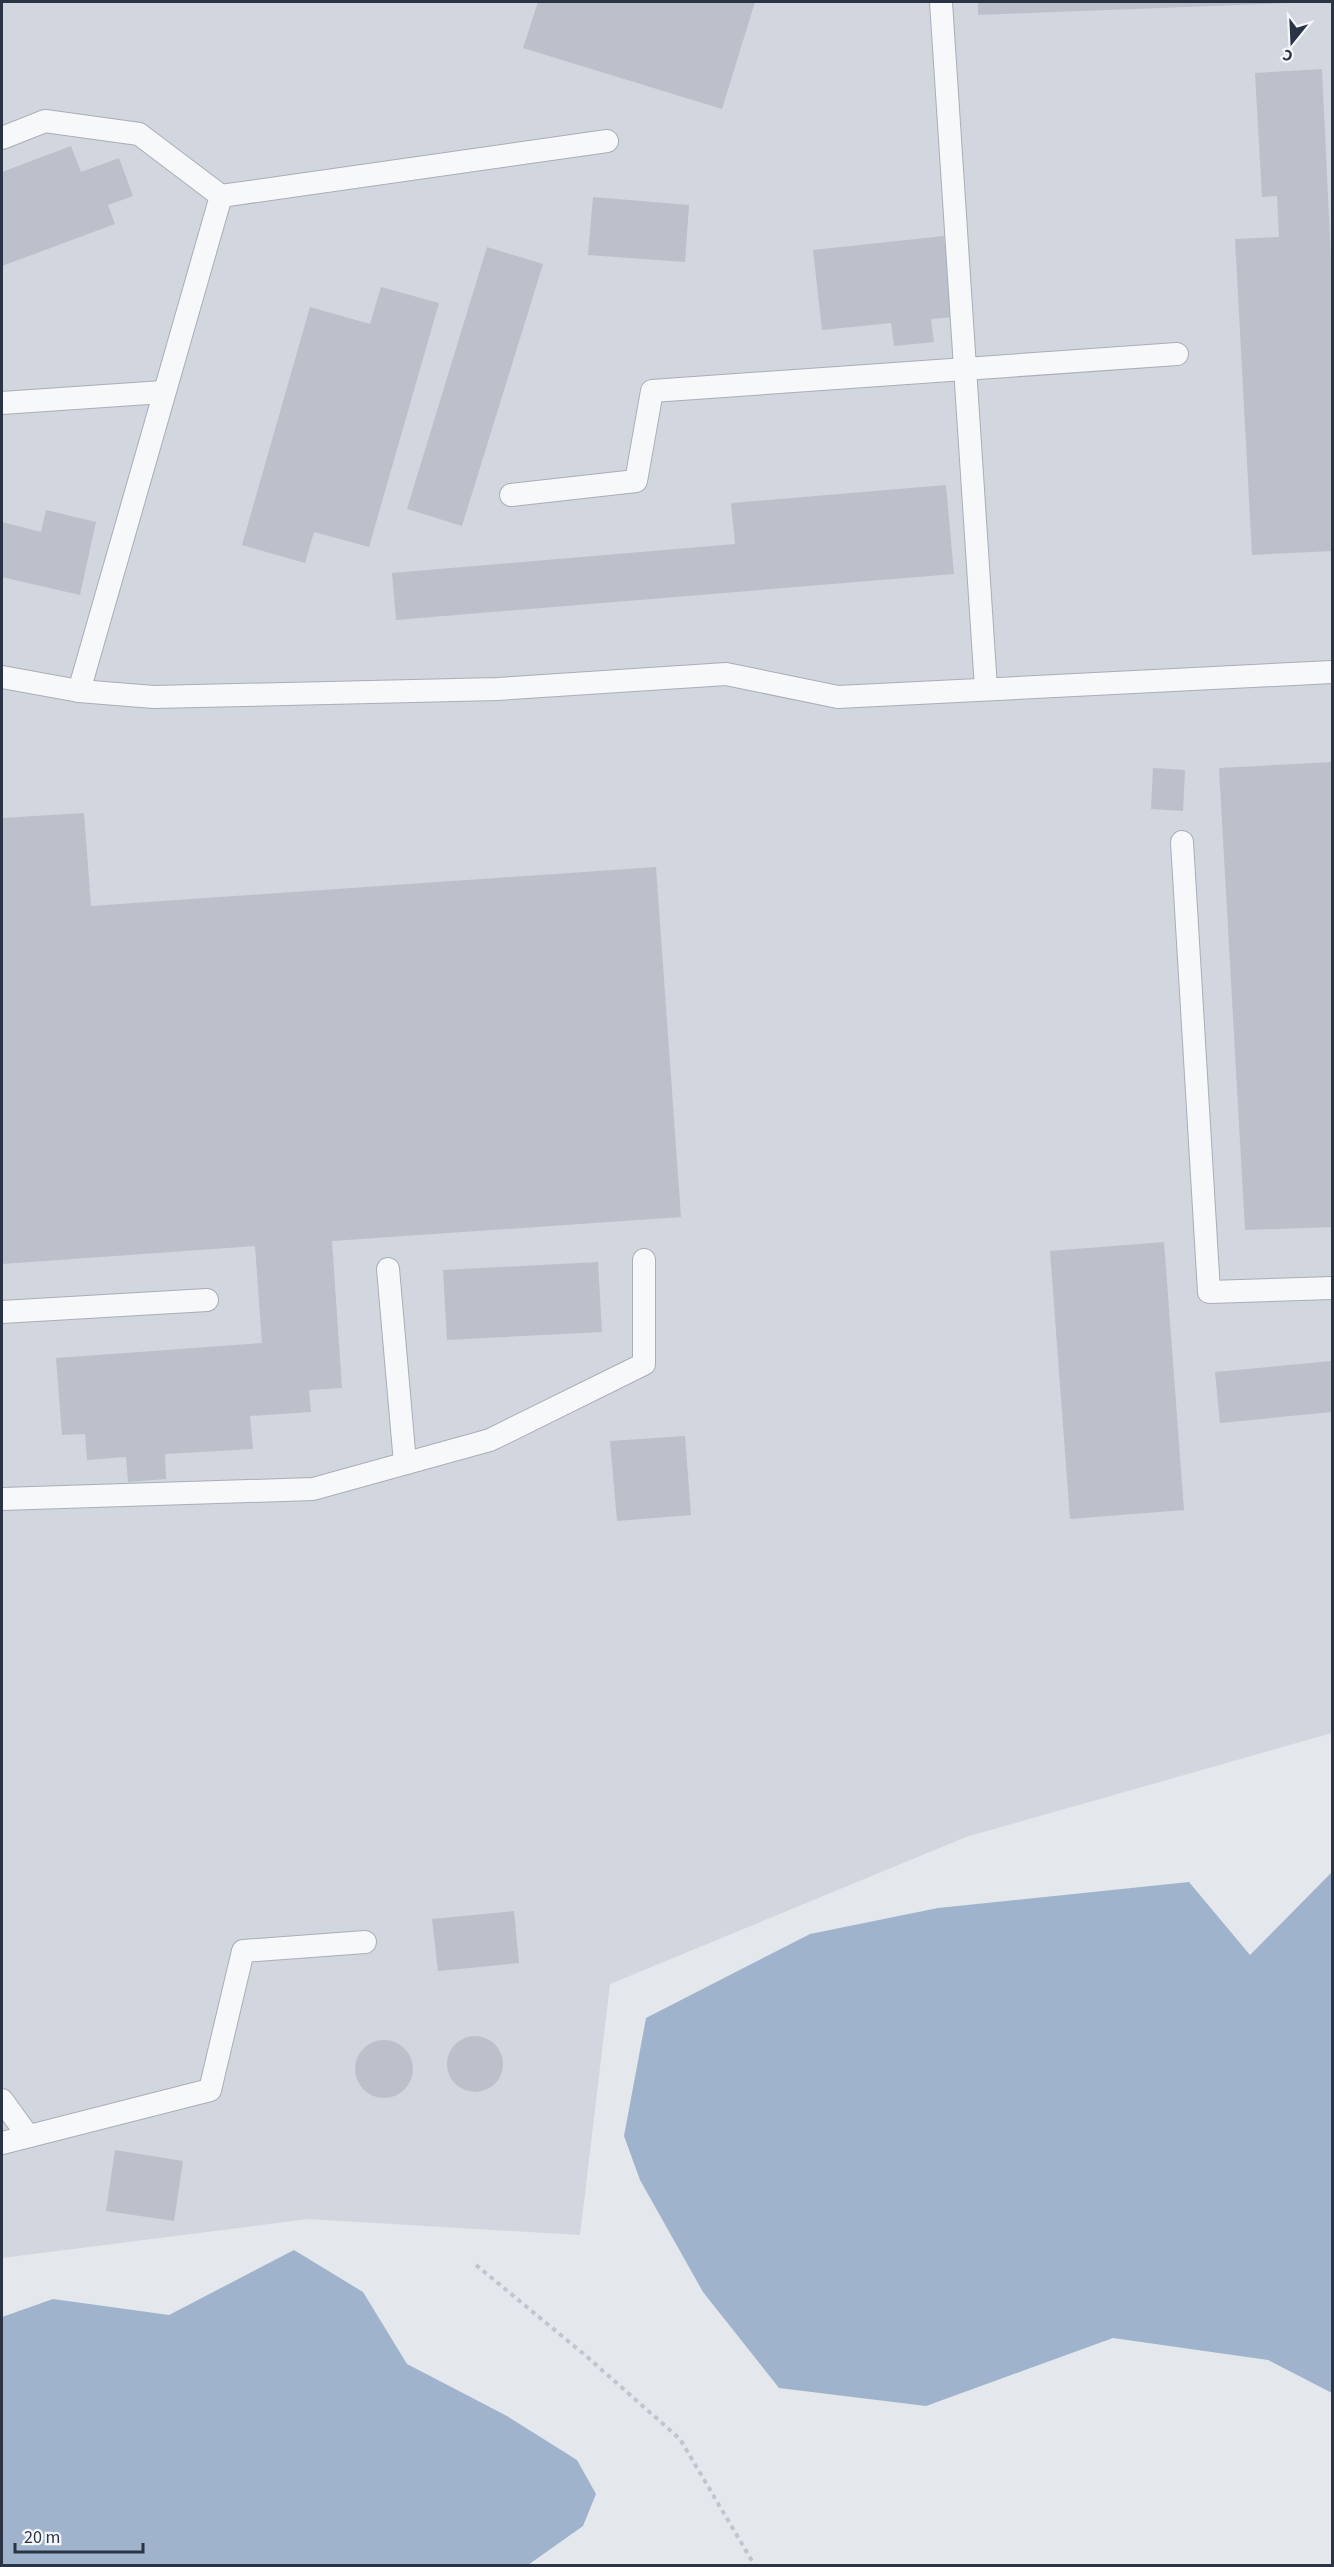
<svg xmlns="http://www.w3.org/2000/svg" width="1334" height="2567" viewBox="0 0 1334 2567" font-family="'Source Sans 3',sans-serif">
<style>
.built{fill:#d2d6de}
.water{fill:#9fb4cc}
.building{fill:#bbc0ca}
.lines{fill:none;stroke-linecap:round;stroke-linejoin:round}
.lane-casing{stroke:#a9aeb7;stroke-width:24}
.path{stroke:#c2c5cb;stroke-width:4;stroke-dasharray:4.5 4.5;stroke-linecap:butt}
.lane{stroke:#f7f8fa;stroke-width:22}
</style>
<rect width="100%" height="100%" fill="#e4e7ec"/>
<path class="built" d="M2,2H1332V1733L966,1837L610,1984L580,2235L308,2219L2,2258Z"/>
<g class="water">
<path d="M1332,1872V2393L1268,2360L1113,2338L926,2406L779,2388L703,2292L640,2180L624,2136L646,2018L810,1934L938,1908L1189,1882L1250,1955Z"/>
<path d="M294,2250L363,2292L407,2364L507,2416L577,2460L596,2494L583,2526L528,2565H2V2317L53,2299L169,2315Z"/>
</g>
<g class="building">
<path d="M538,2H755L722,109L523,48Z"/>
<path d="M978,2H1290V3L978,15Z"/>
<path d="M1322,69L1332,281V551L1252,555L1235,239L1279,237L1277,196L1262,197L1255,73Z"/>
<path d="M71,146L81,172L119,158L133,196L108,205L115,224L2,266V172Z"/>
<path d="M593,197L689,205L685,262L588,255Z"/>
<path d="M944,236L953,317L931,319L934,342L894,346L891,323L822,330L813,250Z"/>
<path d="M487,247L543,264L462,526L407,509Z"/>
<path d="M381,287L439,303L369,547L314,532L305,563L242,545L310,307L370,324Z"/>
<path d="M946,485L954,574L396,620L392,573L735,544L731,503Z"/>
<path d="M46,510L96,522L80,595L2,577V522L41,532Z"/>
<path d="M1332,762V1227L1245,1230L1219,768Z"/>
<path d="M1153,768L1185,770L1183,811L1151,809Z"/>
<path d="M84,813L91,906L656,867L681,1217L332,1241L342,1388L309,1390L311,1412L250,1416L253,1449L165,1454L166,1479L128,1482L126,1457L87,1460L85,1434L62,1435L56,1358L262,1343L255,1246L2,1264V818Z"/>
<path d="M1164,1242L1184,1510L1070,1519L1050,1251Z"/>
<path d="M598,1262L602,1332L447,1340L443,1270Z"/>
<path d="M1332,1361V1412L1220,1423L1215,1372Z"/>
<path d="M685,1436L691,1515L617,1521L610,1441Z"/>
<path d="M514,1911L519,1963L438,1971L432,1919Z"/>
<circle cx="475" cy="2064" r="28"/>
<circle cx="384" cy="2069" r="29"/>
<path d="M115,2150L183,2161L174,2221L106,2211Z"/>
</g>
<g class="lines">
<defs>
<g id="lane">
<path d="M941,2L986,688"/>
<path d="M2,138L45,121L139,134L221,196"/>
<path d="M2,403L163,392"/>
<path d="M511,495L636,481L652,391L1177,354"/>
<path d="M2,677L79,691L154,697L498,689L726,674L838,697L1332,672"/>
<path d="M79,691L221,196L607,141"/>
<path d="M1182,842L1209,1292L1332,1288"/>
<path d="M388,1269L405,1463"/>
<path d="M2,1312L207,1300"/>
<path d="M2,1499L313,1489L490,1440L644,1364V1260"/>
<path d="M2,2100L28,2136"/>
<path d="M2,2143L210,2090L243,1951L365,1942"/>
</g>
</defs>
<use href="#lane" class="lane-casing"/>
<path class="path" d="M476,2265L585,2355L680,2439L755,2566"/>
<use href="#lane" class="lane"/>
</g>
<rect width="1334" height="2567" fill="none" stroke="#2b3445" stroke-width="6"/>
<g transform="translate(1292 42) rotate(198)" stroke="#f4f6f9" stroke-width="4.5" paint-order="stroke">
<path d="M0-4.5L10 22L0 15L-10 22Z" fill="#2b3445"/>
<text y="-9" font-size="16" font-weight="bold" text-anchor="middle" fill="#2b3445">С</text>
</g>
<path d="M15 2543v9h128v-9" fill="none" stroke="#2b3445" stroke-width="3"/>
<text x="24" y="2543" font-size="18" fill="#2b3445" stroke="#f4f6f9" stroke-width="4.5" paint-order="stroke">20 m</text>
</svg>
